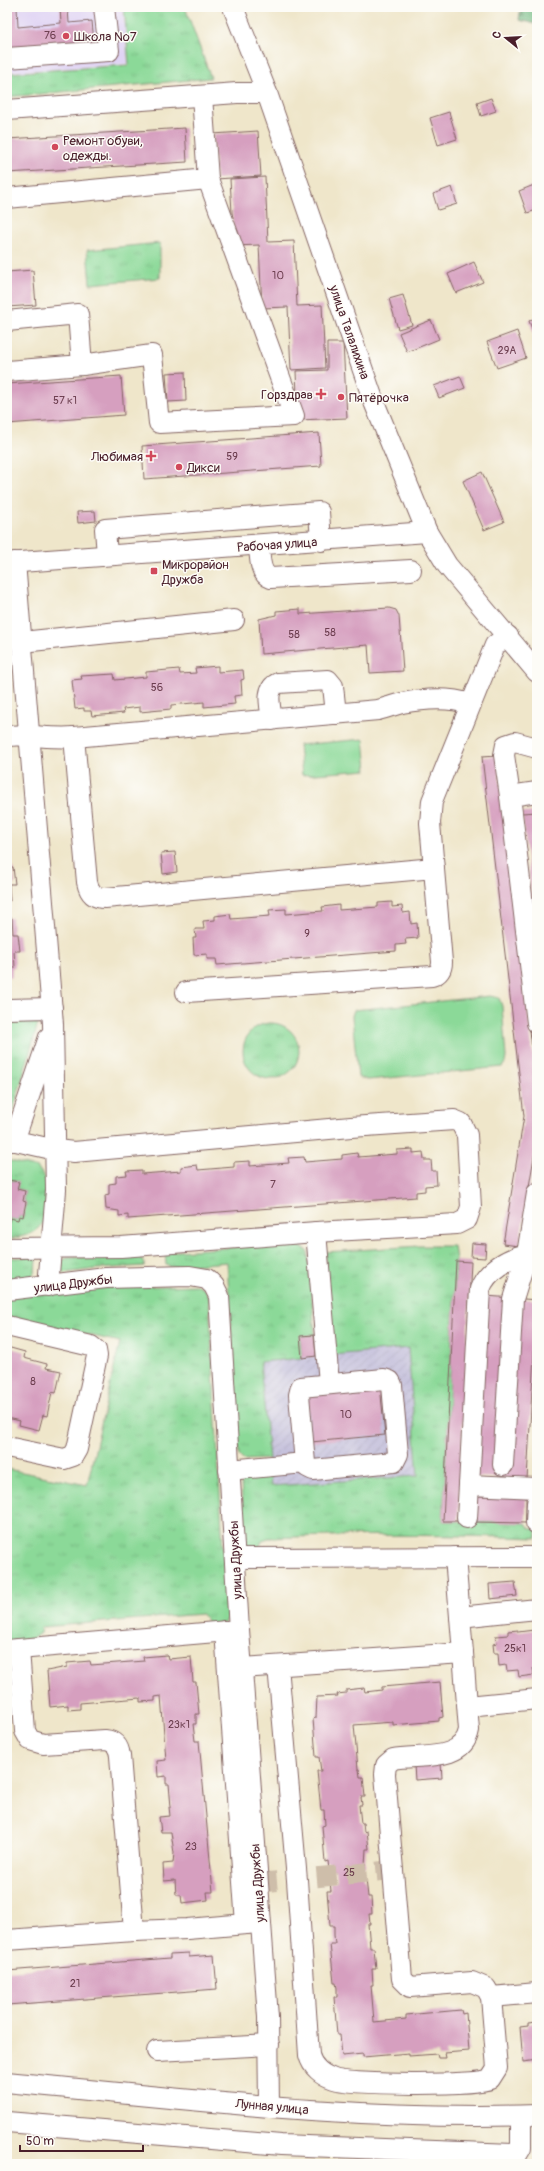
<svg xmlns="http://www.w3.org/2000/svg" width="544" height="2171" viewBox="0 0 544 2171" font-family="Pangolin,sans-serif">
<style>
.built{fill:#e0d4f4}
.industrial{fill:url(#industrial-furrows)}
.grass{fill:url(#grass-tufts);stroke:#6a7c62}
.forest{fill:url(#forest-firs);stroke:#5d6c56}
.garden{fill:#8bd998;stroke:#6a7c62}
.building{fill:#d69fbf}
.lines{fill:none;stroke-linecap:round;stroke-linejoin:round}
.minor-tunnel{stroke:#cebeaa;stroke-width:20;stroke-dasharray:20 10;stroke-linecap:butt}
.minor-casing{stroke:#846563;stroke-width:22}
.minor{stroke:#fff;stroke-width:20}
.poi-dot{fill:#d1495b;stroke:#fdfcf7;stroke-width:1.5}
.labels{text-anchor:middle;stroke-width:3;stroke-linejoin:round;paint-order:stroke}
.number-label{font-size:11px;fill:#6d3f50}
.poi-label{font-size:13px;fill:#4a1f2b;stroke:#fdfcf7;text-anchor:start}
.street-label{font-size:13px;fill:#4a1f2b;stroke:#fdfcf7}
</style>
<defs>
<pattern id="industrial-furrows" width="10" height="10" patternUnits="userSpaceOnUse"><rect width="10" height="10" fill="#c4c0db"/><path d="M-1 1l2-2M0 10L10 0M9 11l2-2" fill="none" stroke="#aaa5bc"/></pattern>
<pattern id="grass-tufts" width="24" height="20" patternUnits="userSpaceOnUse"><rect width="24" height="20" fill="#8bd998"/><path d="M3 7l-1-3M5 7V3M7 7l1-3M15 17l-1-3M17 17v-4M19 17l1-3" fill="none" stroke="#79ba83"/></pattern>
<pattern id="forest-firs" width="22" height="20" patternUnits="userSpaceOnUse"><rect width="22" height="20" fill="#70b980"/><path d="M5 1l3.5 6h-7zM16 11l3.5 6h-7z" fill="#5e9669"/></pattern>
</defs>
<rect width="100%" height="100%" fill="#fdfcf7"/>
<filter id="ink" filterUnits="userSpaceOnUse"><feTurbulence type="fractalNoise" baseFrequency=".025" numOctaves="2"/><feDisplacementMap in="SourceGraphic" scale="8" xChannelSelector="R" yChannelSelector="G"/><feConvolveMatrix kernelMatrix="1 2 1 2 8 2 1 2 1" color-interpolation-filters="sRGB"/></filter>
<filter id="wash" filterUnits="userSpaceOnUse"><feTurbulence type="fractalNoise" baseFrequency=".012" numOctaves="4" result="noise"/><feDisplacementMap in="SourceGraphic" scale="16" xChannelSelector="R" yChannelSelector="G"/><feGaussianBlur stdDeviation="0.9" result="paint"/><feColorMatrix in="noise" values="0 0 0 0 0 0 0 0 0 0 0 0 0 0 0 0 0 1.4 0 .05"/><feComposite in="paint" operator="in"/></filter>
<g filter="url(#wash)">
<rect width="100%" height="100%" fill="#efe6ca"/>
<path class="built" d="M7,7H123L128,64L7,72Z"/>
<path class="industrial" d="M408,1347L418,1476L271,1486L260,1362Z"/>
<g class="grass">
<path d="M124,7H185L211,78L7,97V73L129,65Z"/>
<path d="M160,243V278L90,284L87,250Z"/>
<path d="M7,1016L38,1017L39,1020L9,1125L7,1124Z"/>
<circle cx="271" cy="1051" r="28"/>
<path d="M7,1160L38,1168L47,1181L45,1220C35,1235 23,1237 7,1239V1221L9,1222L10,1218L18,1220L19,1216L23,1217L26,1202L23,1201L25,1191L17,1189L18,1182L9,1180Z"/>
<path d="M296,1243L308,1252L315,1335L300,1337L302,1358L260,1362L269,1459L243,1460L239,1456L227,1262L171,1267L166,1265L165,1252Z"/>
<path d="M420,1246H454L456,1261L443,1521L526,1523L530,1529H537V1538C447,1535 358,1534 268,1538L263,1540L259,1547L249,1548L245,1544L241,1482L245,1478L270,1474L271,1486L418,1476L408,1348L333,1355L325,1252Z"/>
<path d="M136,1255L145,1263L144,1266L96,1269L64,1273L60,1268L61,1261L67,1258Z"/>
<path d="M34,1257L36,1259L35,1271L32,1276L7,1281V1258Z"/>
<path d="M196,1285L206,1290L209,1298L227,1619L225,1623L210,1625L202,1614L41,1627L40,1633L19,1649L7,1648V1469L87,1485L120,1342L7,1317V1296L97,1288Z"/>
</g>
<path class="forest" d="M521,7H537V24L519,20Z"/>
<g class="garden">
<path d="M364,739L367,770L302,775L299,745Z"/>
<path d="M490,996L499,998L502,1006L506,1057L505,1063L502,1067L368,1080L358,1077L352,1016L354,1010Z"/>
</g>
<g id="blocks">
<g class="building">
<path d="M7,7H17L18,27L61,23L60,8H68L69,23L92,21L94,43L7,51Z"/>
<path d="M491,98L496,111L481,116L477,103Z"/>
<path d="M449,112L457,139L438,145L430,118Z"/>
<path d="M185,128L187,162L7,173V139Z"/>
<path d="M258,131L261,176L216,179L213,134Z"/>
<path d="M265,177L268,242L294,241L297,306L322,305L325,368L291,370L288,307L262,308L259,245L234,246L230,179Z"/>
<path d="M534,185L537,193V210L527,213L519,191Z"/>
<path d="M452,187L457,204L438,210L433,194Z"/>
<path d="M474,262L483,282L456,293L448,274Z"/>
<path d="M33,270L36,305L7,307V272Z"/>
<path d="M403,295L412,325L398,329L389,299Z"/>
<path d="M537,317V342L529,321Z"/>
<path d="M431,320L439,339L407,352L399,333Z"/>
<path d="M517,331L526,358L497,368L487,342Z"/>
<path d="M327,343H343L347,418L298,420L296,371L327,370Z"/>
<path d="M185,372L186,401L168,402L166,373Z"/>
<path d="M121,376L124,415L7,424V384Z"/>
<path d="M460,376L465,388L439,398L434,386Z"/>
<path d="M319,433L321,466L144,479L142,446Z"/>
<path d="M482,472L504,522L484,530L463,481Z"/>
<path d="M95,511L96,521L78,523L77,512Z"/>
<path d="M389,608L396,610L399,616L403,671L370,673L368,645L261,654L259,619L276,615V611L300,609V614Z"/>
<path d="M218,666V672L243,670L244,679L241,680L242,695L234,696L235,704L204,707V702L171,705V709L140,712V707L123,709L124,713L92,716L91,711H84V708L75,709L72,680L82,679L81,676L114,674L115,680L146,677V672L179,669L180,674L196,673L195,668Z"/>
<path d="M497,756L537,1089V1139L519,1246L503,1244L524,1116L482,757Z"/>
<path d="M537,812V935H536L522,813Z"/>
<path d="M175,852L177,872L163,874L161,853Z"/>
<path d="M7,867H13L15,884H9L10,901H7Z"/>
<path d="M392,902V907L402,906L403,913L410,912L411,924L417,923L418,938L405,939L406,944L396,945V951L217,965L216,959H207V954L194,955L193,938H196L195,929H204L203,921L215,920V916L230,914L231,919L270,916L269,910L286,909V914L323,911L322,907L339,905V910L378,907V903Z"/>
<path d="M8,914V918H12L13,934H18L20,951H14L15,968H12V977H7Z"/>
<path d="M413,1149V1153L423,1152L424,1160H431L432,1171H436L437,1185L425,1186V1191L416,1192V1197L128,1219V1215L119,1216V1211L106,1209L105,1195L109,1194V1184L116,1183V1176L127,1175L126,1171L142,1170V1174L181,1171V1167L197,1165L198,1170L234,1167V1162L250,1161V1166L289,1163L288,1158L304,1157L305,1162L342,1159V1155L357,1153L358,1157L397,1154V1150Z"/>
<path d="M7,1175H10L9,1180L19,1182L17,1189L25,1191L23,1201L26,1202L23,1217L19,1216L18,1220L10,1218L9,1222L7,1221Z"/>
<path d="M472,1243L486,1244L485,1258L471,1257Z"/>
<path d="M456,1261L471,1262L458,1521H443Z"/>
<path d="M486,1296L537,1300L527,1479L477,1477Z"/>
<path d="M314,1335L316,1356L302,1358L300,1336Z"/>
<path d="M7,1347L25,1352L24,1358L47,1364L46,1368L61,1371L56,1393L52,1392L47,1416L43,1415L39,1430L19,1425L20,1421L7,1418Z"/>
<path d="M380,1386L385,1435L311,1442L307,1393Z"/>
<path d="M473,1496H526V1523L473,1522Z"/>
<path d="M515,1582L517,1596L490,1599L489,1584Z"/>
<path d="M534,1628H537V1668H533L534,1675L519,1677L518,1670L507,1671L506,1665L499,1666L498,1653H494L493,1644L497,1643L496,1636L508,1635V1631L518,1630V1632L534,1630Z"/>
<path d="M167,1655L168,1659L191,1657L193,1682H196L199,1714H196V1724H193L195,1741H199L213,1892H207L208,1900L182,1903L181,1895H176L175,1880L164,1881L163,1864L173,1863L174,1853L171,1832H161L159,1817L170,1816L169,1807H171L169,1784H166V1776L158,1777L157,1761L166,1760L161,1696L155,1697V1701L140,1702V1698L80,1703V1709L68,1710V1705L50,1707L47,1671L67,1667V1663L90,1661L91,1665L144,1661L143,1657Z"/>
<path d="M440,1682L443,1717L439,1718V1721L393,1725V1722L354,1725L358,1769H359L360,1777H363L365,1797H361L362,1805H359L361,1823H363L364,1832L367,1831L369,1849H366L365,1866L362,1867L363,1879H366L368,1897H371L372,1914H369L370,1924H368L370,1948H374L376,1969H372L373,1985H371L374,2022L406,2019V2015L461,2010L462,2014L466,2013L469,2051L445,2053L446,2058H438L437,2054L409,2056V2053L363,2057V2054L342,2056L340,2035H337L334,1997H337V1988L336,1983H334L330,1944H335L334,1935V1926H330L327,1891H331L330,1882H336L335,1870H329L328,1861L325,1862L322,1826L325,1825L324,1810H321L317,1771H321L319,1757H316L313,1719L316,1718L317,1697L338,1696L337,1694L346,1693V1690L364,1688L365,1692L382,1690V1687Z"/>
<path d="M441,1763L442,1778L415,1780L414,1765Z"/>
<path d="M189,1953V1957L214,1955L217,1989L7,2005V1971L170,1958V1954Z"/>
<path d="M537,2022V2060L523,2062L520,2027L528,2026V2023Z"/>
</g>
</g>
</g>
<g filter="url(#ink)">
<use href="#blocks" fill-opacity="0" stroke="#846563" stroke-width="1"/>
<g class="lines">
<path class="minor-tunnel" d="M257,1883L393,1870"/>
<defs>
<g id="minor">
<path d="M233,7L267,93L374,402L427,532L447,565L537,672"/>
<path d="M7,58L109,51L104,7"/>
<path d="M7,110L237,93H267"/>
<path d="M7,198L208,179"/>
<path d="M7,321L78,314L82,365L7,371"/>
<path d="M82,365L152,355L159,423L294,416L208,179L202,96"/>
<path d="M259,545C260,556 259,574 271,578L411,570"/>
<path d="M107,555L105,529L319,512L321,541"/>
<path d="M15,562L53,1024L56,1190L48,1286"/>
<path d="M7,563L427,532"/>
<path d="M22,642L234,620"/>
<path d="M272,720C271,708 264,689 278,683L328,680L333,686L336,714"/>
<path d="M7,736C30,734 51,739 74,737L378,710C386,708 394,705 402,703C423,699 449,697 470,704"/>
<path d="M74,737L87,882C89,892 94,898 105,898L434,868"/>
<path d="M537,792L510,796L537,1023"/>
<path d="M510,796L504,755L506,745L515,742L537,748"/>
<path d="M186,992L432,976C439,974 442,969 442,962L430,823L432,801L495,645L508,636"/>
<path d="M7,1009L52,1008"/>
<path d="M7,1139L56,1150L74,1152L351,1127L454,1120L461,1123L467,1135L471,1207L467,1219L457,1224L316,1232L121,1247L7,1248"/>
<path d="M14,1141L49,1037"/>
<path d="M316,1232L329,1383"/>
<path d="M537,1265L527,1254C508,1258 487,1270 480,1289L469,1485L537,1488"/>
<path d="M7,1290L106,1278L190,1276L207,1279L214,1286L219,1296L239,1630L268,2017L269,2106"/>
<path d="M7,1326L91,1346L96,1350L97,1356L77,1449L73,1456L64,1459L7,1447"/>
<path d="M503,1465L513,1299L527,1254L537,1193"/>
<path d="M229,1470L305,1463L307,1467L313,1470L394,1462L398,1454L392,1385L390,1381L384,1379L301,1387L299,1395L305,1463"/>
<path d="M467,1518L469,1485"/>
<path d="M536,1523L537,1503"/>
<path d="M455,1557L463,1653"/>
<path d="M235,1558L537,1557"/>
<path d="M460,1617L537,1609"/>
<path d="M225,1631L246,1924"/>
<path d="M19,1649L25,1731L30,1740L43,1744L105,1740C115,1741 119,1747 120,1756L134,1931"/>
<path d="M7,1650L239,1630"/>
<path d="M242,1668L463,1653L469,1730C463,1763 418,1754 393,1759L386,1765L385,1774L402,1979L410,1987L472,1982L486,1988L491,1997L497,2068L490,2079C475,2086 351,2085 334,2079C322,2075 312,2067 309,2055L297,1880L278,1666"/>
<path d="M468,1706L537,1699"/>
<path d="M7,1940L134,1931L187,1929L258,1923"/>
<path d="M491,1997L537,1993"/>
<path d="M157,2051L269,2045"/>
<path d="M7,2082C183,2099 360,2121 537,2115"/>
<path d="M7,2122L281,2145L513,2154L518,2153L521,2148V2116"/>
</g>
</defs>
<use href="#minor" class="minor-casing"/>
<use href="#minor" class="minor"/>
</g>
</g>
<g class="poi-dot">
<circle cx="66" cy="36" r="4"/>
<circle cx="55" cy="147" r="4"/>
<path d="M319 388h4v4h4v4h-4v4h-4v-4h-4v-4h4z"/>
<circle cx="341" cy="397" r="4"/>
<path d="M149 450h4v4h4v4h-4v4h-4v-4h-4v-4h4z"/>
<circle cx="179" cy="467" r="4"/>
<rect x="150" y="567" width="8" height="8" rx="2"/>
</g>
<g class="labels">
<g class="number-label">
<text x="50" y="39">76</text>
<text x="278" y="279">10</text>
<text x="507" y="354">29А</text>
<text x="65" y="404">57 к1</text>
<text x="232" y="460">59</text>
<text x="330" y="636">58</text>
<text x="294" y="638">58</text>
<text x="157" y="691">56</text>
<text x="307" y="937">9</text>
<text x="273" y="1188">7</text>
<text x="33" y="1385">8</text>
<text x="346" y="1418">10</text>
<text x="515" y="1652">25к1</text>
<text x="179" y="1728">23к1</text>
<text x="191" y="1850">23</text>
<text x="349" y="1876">25</text>
<text x="75" y="1987">21</text>
</g>
<g class="poi-label">
<text x="74" y="41">Школа №7</text>
<text x="63" y="145">Ремонт обуви,<tspan x="63" dy="15">одежды.</tspan></text>
<text x="313" y="399" text-anchor="end">Горздрав</text>
<text x="349" y="402">Пятёрочка</text>
<text x="143" y="461" text-anchor="end">Любимая</text>
<text x="187" y="472">Дикси</text>
<text x="162" y="569">Микрорайон<tspan x="162" dy="15">Дружба</tspan></text>
</g>
<g class="street-label">
<text transform="translate(350 332) rotate(71)" y="5">улица Талалихина</text>
<text transform="translate(277 544) rotate(-4)" y="5">Рабочая улица</text>
<text transform="translate(73 1283) rotate(-7)" y="5">улица Дружбы</text>
<text transform="translate(235 1560) rotate(-93)" y="5">улица Дружбы</text>
<text transform="translate(257 1883) rotate(-94)" y="5">улица Дружбы</text>
<text transform="translate(272 2106) rotate(5)" y="5">Лунная улица</text>
</g>
</g>
<rect width="544" height="2171" fill="none" stroke="#fdfcf7" stroke-width="24"/>
<g transform="translate(506 38) rotate(288)" stroke="#fdfcf7" stroke-width="3" paint-order="stroke">
<path d="M0-3L7 15L0 10L-7 15Z" fill="#4a1f2b"/>
<text y="-6" font-size="11" font-weight="bold" text-anchor="middle" fill="#4a1f2b">С</text>
</g>
<path d="M20 2145v6h123v-6" fill="none" stroke="#4a1f2b" stroke-width="2"/>
<text x="26" y="2145" font-size="12" fill="#4a1f2b" stroke="#fdfcf7" stroke-width="3" paint-order="stroke">50 m</text>
</svg>
